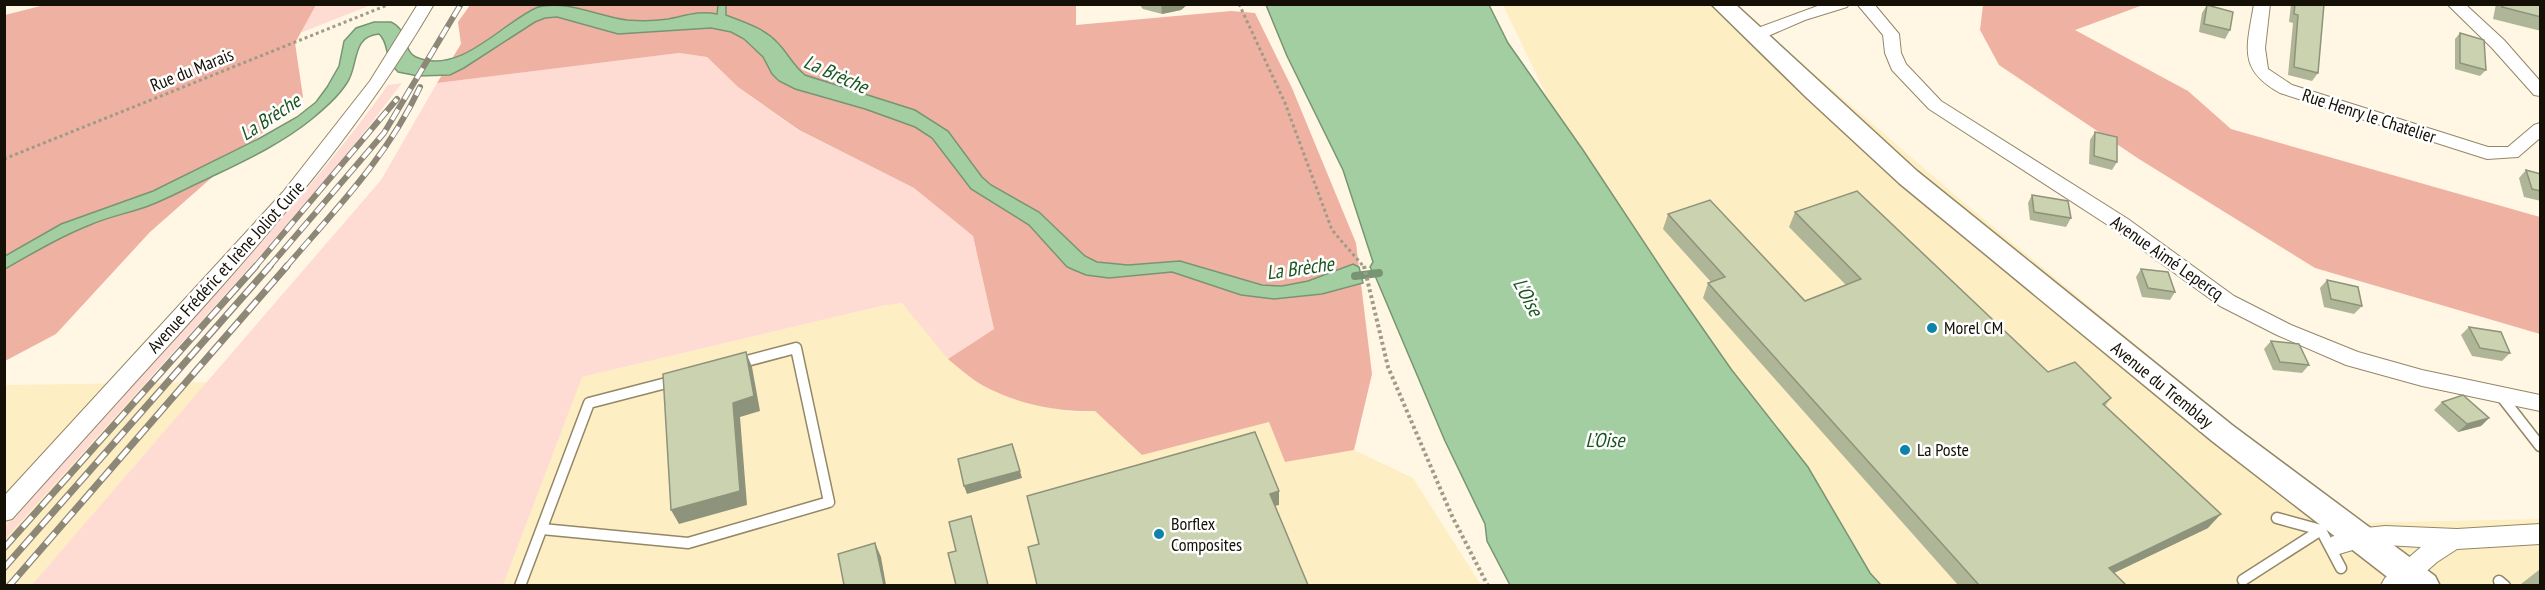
<svg xmlns="http://www.w3.org/2000/svg" width="2545" height="590" viewBox="0 0 2545 590" font-family="'PT Sans Narrow',sans-serif">
<style>
.built{fill:#feeec4}
.green{fill:#fedcd3}
.forest{fill:#efb1a2}
.water{fill:#a3cea2;stroke:#789573;stroke-width:1.5}
.lines{fill:none;stroke-linecap:round;stroke-linejoin:round}
.stream{stroke:#789573;stroke-width:8}
.service-casing{stroke:#938767;stroke-width:13}
.minor-casing{stroke:#938767;stroke-width:2}
.secondary-casing{stroke:#938767;stroke-width:3}
.path-far1{stroke:#a09a89;stroke-width:3;stroke-dasharray:3 3;stroke-linecap:butt}
.path{stroke:#a09a89;stroke-width:4;stroke-dasharray:3 3;stroke-linecap:butt}
.service{stroke:#fff;stroke-width:10}
.minor{fill:#fff;fill-rule:evenodd}
.secondary{fill:#fff;fill-rule:evenodd}
.rail-far1-casing{stroke:#8d8778;stroke-width:6}
.rail-casing{stroke:#8d8778;stroke-width:7}
.rail-far1{stroke:#fff;stroke-width:4;stroke-dasharray:12;stroke-linecap:butt}
.rail{stroke:#fff;stroke-width:4.5;stroke-dasharray:14;stroke-linecap:butt}
.wall{fill:#afb597}
.shaded-wall{fill:#8e937b}
.building{fill:#cbd2b0;stroke:#8e937b;stroke-width:1.5}
.poi-dot{fill:#0c84a9;stroke:#fff;stroke-width:2}
.labels{text-anchor:middle;stroke-width:5;stroke-linejoin:round;paint-order:stroke}
.street-label{font-size:18px;fill:#141005;stroke:#fff}
.poi-label{font-size:18px;fill:#141005;stroke:#fff;text-anchor:start}
.water-label{font-size:20px;font-style:italic;fill:#1b561f;stroke:#fff}
</style>
<rect width="100%" height="100%" fill="#fff7e3"/>
<g class="built">
<path d="M1503,5H1738L1777,42L1962,201L2352,523L2540,519V585H1880L1869,574L1808,467L1731,369L1551,105Z"/>
<path d="M902,303L1070,412L1095,411L1142,455L1269,422L1285,462L1354,450L1413,478L1481,585H5L4,385L582,377L881,306Z"/>
</g>
<g class="green">
<path d="M316,5H371L300,33Z"/>
<path d="M679,53L707,57L738,87L798,130L914,188L973,236L994,329L948,359L902,303L881,306L582,377L503,585L31,586L381,180L437,83Z"/>
<path d="M402,83L348,153L267,248L5,539V527C64,461 124,395 184,329C255,250 326,171 388,85Z"/>
</g>
<g class="forest">
<path d="M48,4L316,5L295,43L303,97L150,232L56,334L5,361V15Z"/>
<path d="M1076,4V25L1231,11L1255,13L1292,88L1356,243L1372,374L1354,450L1285,462L1269,422L1142,455L1095,411C1056,412 1017,404 982,385C970,378 959,368 948,359L994,329L973,236L914,188L799,130L738,87L707,57L679,53L437,83L461,44L458,22L470,5Z"/>
<path d="M1983,5H2143L2075,30L2188,91L2231,129L2540,217V334L2315,268L2139,159L1999,65L1980,30Z"/>
</g>
<g class="water">
<path d="M726,4V15C744,22 764,28 777,42C788,53 792,64 805,75L915,110L948,131L982,177L991,185L1039,212L1085,256L1097,262L1128,265L1180,261L1262,285L1282,286L1308,281L1353,264L1359,267L1363,283L1322,294L1274,299L1241,295L1172,272L1109,278L1086,275L1074,270L1067,267L1029,225L971,189L932,138L915,127L865,109L795,89L779,81L772,74L763,57L744,39L731,32L711,28L618,34L557,17L545,18L535,22L464,68L450,75L418,76L398,72C383,59 390,44 379,34C351,36 359,66 347,83C338,97 325,108 312,119C280,145 242,162 205,180C187,188 169,198 151,205C131,213 110,216 90,225C60,237 33,253 5,269V256L61,224L153,191L260,138L297,117L316,102L327,87L339,66L344,41L356,28L374,22H391C409,30 403,52 416,57C461,76 502,22 538,7C567,0 598,16 627,20C640,21 654,21 668,19C685,16 698,10 717,14L718,5Z"/>
<path d="M1266,5H1489L1508,43L1583,150L1669,280L1731,369L1808,467L1870,573L1881,585H1510L1487,541L1485,524L1445,441L1376,278L1370,267L1373,262L1343,170L1287,56Z"/>
</g>
<g class="lines">
<path class="stream" d="M1355,276L1379,273"/>
<defs>
<g id="service">
<path d="M2501,396L2540,446"/>
<path d="M2277,518L2321,530L2341,568"/>
<path d="M542,529L688,543L829,502L796,348L739,363"/>
<path d="M2243,580L2321,530"/>
<path d="M2499,581L2505,586"/>
<path d="M520,586L589,403L674,381"/>
</g>
<g id="minor">
<path d="M418,4H434C363,126 273,230 179,334C123,395 68,457 12,519L4,521V496L283,192L370,81Z"/>
<path d="M1823,4H1849L1847,7L1805,20L1759,40L1753,41L1745,36L1747,32Z"/>
<path d="M1857,4H1874L1899,34L1901,53L1906,64L1941,101L2128,219L2234,296L2291,325L2358,352L2422,370L2540,395V411L2422,386L2346,365L2277,335L2220,306L2114,229L1929,109L1892,70L1885,53L1883,35Z"/>
<path d="M2254,4H2270L2265,48L2268,69L2292,85L2488,147H2508L2534,125L2540,123V138L2518,157L2487,159L2280,93C2237,69 2247,47 2254,4Z"/>
<path d="M2447,4H2465L2504,40L2540,81V96L2534,95L2492,48Z"/>
<path d="M2540,524V544L2457,549L2437,562L2410,586L2381,585L2385,578L2421,547L2385,545L2356,549L2339,554L2331,551L2328,544L2331,537L2356,529L2385,526L2457,529Z"/>
</g>
<path id="secondary" d="M1711,4H1735L1917,171L2232,425L2435,576L2440,586H2399L2212,441L1899,183L1807,98Z"/>
</defs>
<use href="#service" class="service-casing"/>
<use href="#minor" class="minor-casing"/>
<use href="#secondary" class="secondary-casing"/>
<g class="path-far1">
<path d="M1239,4L1285,103L1332,230L1364,267"/>
<path d="M4,159L390,4"/>
</g>
<path class="path" d="M1364,266L1388,367L1452,516L1488,586"/>
<use href="#service" class="service"/>
<use href="#minor" class="minor"/>
<use href="#secondary" class="secondary"/>
<defs>
<g id="rail-far1">
<path d="M255,267L397,99"/>
<path d="M269,267L384,133L461,4"/>
<path d="M286,267C335,210 388,156 420,87"/>
</g>
<g id="rail">
<path d="M4,548L256,266"/>
<path d="M4,568L270,266"/>
<path d="M9,586L287,266"/>
</g>
</defs>
<use href="#rail-far1" class="rail-far1-casing"/>
<use href="#rail" class="rail-casing"/>
<use href="#rail-far1" class="rail-far1"/>
<use href="#rail" class="rail"/>
</g>
<g class="wall">
<path d="M1139,4H1188L1181,10L1162,14L1143,9Z"/>
<path d="M2291,4H2324L2318,73L2312,81L2288,75L2293,23L2289,22Z"/>
<path d="M2496,4H2541V31L2493,19Z"/>
<path d="M2207,5L2230,30L2225,39L2199,32L2202,13Z"/>
<path d="M2460,33L2486,70L2480,76L2455,69V39Z"/>
<path d="M2095,132L2117,162L2112,170L2089,164L2090,140Z"/>
<path d="M2526,170L2541,174V201L2524,197L2519,178Z"/>
<path d="M2032,195L2071,218L2066,227L2030,220L2028,203Z"/>
<path d="M1795,212L2048,372L2111,398L2105,406L2208,528L2114,573L2126,585H1958L1703,298L1708,283L1711,282L1663,229L1668,214L1805,301L1846,285L1789,227Z"/>
<path d="M2141,269L2175,292L2170,300L2142,297L2136,277Z"/>
<path d="M2327,280L2362,306L2354,314L2324,307L2320,288Z"/>
<path d="M2469,327L2510,353L2502,361L2472,356L2461,335Z"/>
<path d="M2271,341L2309,365L2302,373L2273,370L2264,349Z"/>
<path d="M2442,402L2489,418L2481,426L2458,432L2434,410Z"/>
<path d="M2539,570H2541V585H2524L2521,584Z"/>
</g>
<g class="shaded-wall">
<path d="M1161,4H1188L1181,10L1162,14Z"/>
<path d="M746,352L752,367L760,411L740,417L747,505L679,524L671,510L733,403Z"/>
<path d="M2489,418L2481,426L2458,432L2467,424Z"/>
<path d="M1020,471L1022,478L967,494L964,486Z"/>
<path d="M1279,491V505L1270,507V494Z"/>
<path d="M2221,514L2208,528L2097,581L2109,568Z"/>
<path d="M875,543L881,557L886,585H884Z"/>
</g>
<g class="building">
<path d="M2295,4H2324L2318,73L2294,67L2298,15L2294,14Z"/>
<path d="M2503,4H2541V17L2502,7Z"/>
<path d="M2207,5L2233,12L2230,30L2204,24Z"/>
<path d="M2460,33L2484,40L2486,70L2460,63Z"/>
<path d="M2095,132L2117,137V162L2094,156Z"/>
<path d="M2526,170L2541,174V191L2532,189Z"/>
<path d="M1857,191L2048,372L2075,362L2111,398L2103,404L2221,514L2109,568L2126,585H1979L1708,283L1725,277L1668,214L1710,200L1805,301L1861,279L1795,212Z"/>
<path d="M2032,195L2068,201L2071,218L2034,212Z"/>
<path d="M2141,269L2168,272L2175,292L2148,288Z"/>
<path d="M2327,280L2358,287L2362,306L2331,299Z"/>
<path d="M2469,327L2501,332L2510,353L2480,348Z"/>
<path d="M2271,341L2299,344L2309,365L2280,362Z"/>
<path d="M746,352L754,396L733,403L740,491L671,510L663,374Z"/>
<path d="M2463,395L2489,418L2467,424L2442,402Z"/>
<path d="M1255,432L1279,491L1270,494L1308,585H1037L1028,547L1039,544L1027,496Z"/>
<path d="M1012,444L1020,471L964,486L958,459Z"/>
<path d="M971,516L988,585H956L948,553L956,551L949,522Z"/>
<path d="M875,543L884,585H844L838,554Z"/>
</g>
<g class="poi-dot">
<circle cx="1932" cy="328" r="6"/>
<circle cx="1905" cy="450" r="6"/>
<circle cx="1159" cy="534" r="6"/>
</g>
<g class="labels">
<g class="street-label">
<text transform="translate(192 70) rotate(-22)" y="6">Rue du Marais</text>
<text transform="translate(2369 116) rotate(18)" y="6">Rue Henry le Chatelier</text>
<text transform="translate(2167 258) rotate(35)" y="6">Avenue Aimé Lepercq</text>
<text transform="translate(226 267) rotate(-48)" y="6">Avenue Frédéric et Irène Joliot Curie</text>
<text transform="translate(2162 385) rotate(39)" y="6">Avenue du Tremblay</text>
</g>
<g class="poi-label">
<text x="1944" y="334">Morel CM</text>
<text x="1917" y="456">La Poste</text>
<text x="1171" y="530">Borflex<tspan x="1171" dy="21">Composites</tspan></text>
</g>
<g class="water-label">
<text transform="translate(836 74) rotate(24)" y="7">La Brèche</text>
<text transform="translate(270 117) rotate(-33)" y="7">La Brèche</text>
<text transform="translate(1300 268) rotate(-8)" y="7">La Brèche</text>
<text transform="translate(1528 297) rotate(62)" y="7">L'Oise</text>
<text x="1605" y="447">L’Oise</text>
</g>
</g>
<rect width="2545" height="590" fill="none" stroke="#141005" stroke-width="12"/>
</svg>
